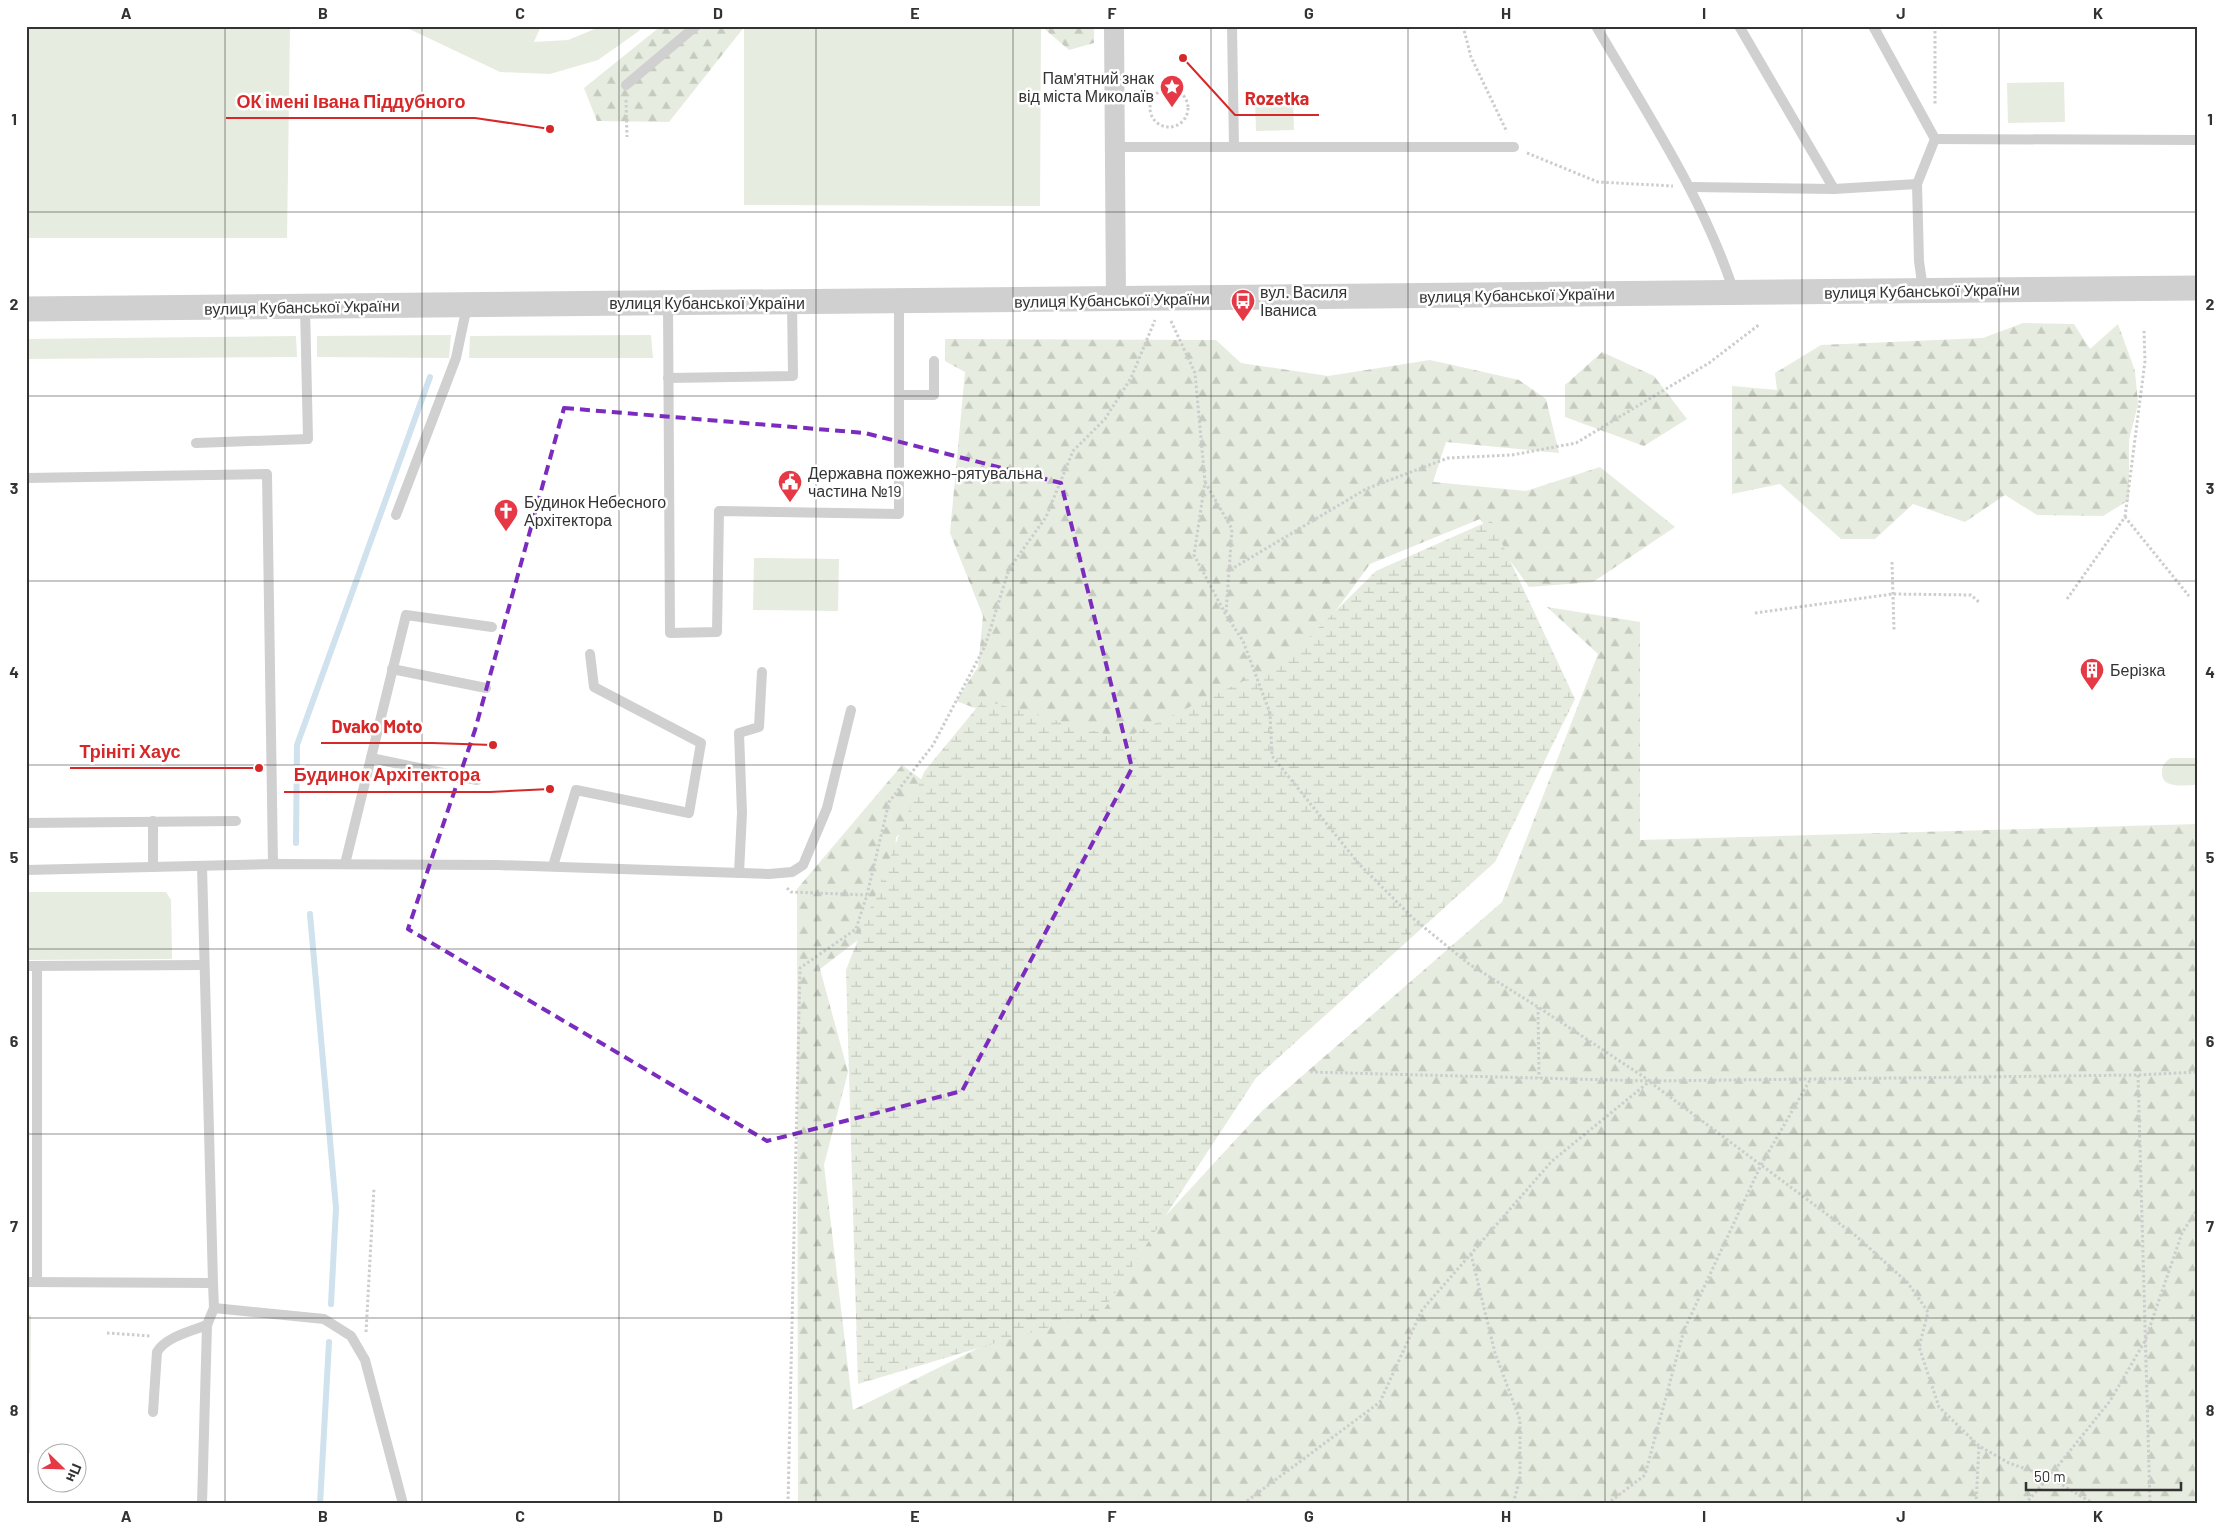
<svg xmlns="http://www.w3.org/2000/svg" width="2224" height="1530" viewBox="0 0 2224 1530" font-family="Barlow,sans-serif">
<style>
.green{fill:#e6ecdf}
.forest{fill:url(#forest-firs)}
.wetland{fill:url(#wetland-marsh)}
.lines{fill:none;stroke-linecap:round;stroke-linejoin:round}
.stream{stroke:#cfe2ee;stroke-width:6}
.path{stroke:#cdcdcd;stroke-width:3;stroke-dasharray:2.5 2.5;stroke-linecap:butt}
.service{stroke:#d0d0d0;stroke-width:10}
.minor{stroke:#d0d0d0;stroke-width:20}
.tertiary{stroke:#d0d0d0;stroke-width:25}
.marked{fill:none;stroke:#7b2cbf;stroke-width:4;stroke-dasharray:10 6;stroke-linejoin:round}
.grid{fill:none;stroke:#333;stroke-width:1;stroke-opacity:0.55}
.labels{text-anchor:middle;stroke-width:5;stroke-linejoin:round;paint-order:stroke}
.poi-label{font-size:16px;fill:#333;stroke:#fff;text-anchor:start}
.street-label{font-size:16px;fill:#333;stroke:#fff}
.leader{fill:none;stroke:#d62828;stroke-width:2}
.callout-dot{fill:#d62828;stroke:#fff;stroke-width:2}
.callout-label{font-size:18px;text-anchor:middle;font-weight:bold;fill:#d62828;stroke:#fff;stroke-width:5;stroke-linejoin:round;paint-order:stroke}
.neatline{fill:none;stroke:#333;stroke-width:2}
.grid-label{font-size:16px;text-anchor:middle;font-weight:bold;fill:#333}
</style>
<defs>
<pattern id="forest-firs" width="22" height="20" patternUnits="userSpaceOnUse" patternTransform="scale(1.25)"><rect width="22" height="20" fill="#e6ecdf"/><path d="M5 1l3.5 6h-7zM16 11l3.5 6h-7z" fill="#c6cbc0"/></pattern>
<pattern id="wetland-marsh" width="20" height="14" patternUnits="userSpaceOnUse" patternTransform="scale(1.25)"><rect width="20" height="14" fill="#e6ecdf"/><path d="M1 5h8M5 5V1M11 12h8M15 12V8" fill="none" stroke="#c6cbc0"/></pattern>
</defs>
<rect width="100%" height="100%" fill="#fff"/>
<g class="green">
<path d="M26,26H290L287,238H26Z"/>
<path d="M403,26H541L534,42L568,40L602,26H642L639,31L598,60L550,74L500,72Z"/>
<path d="M744,26H1041L1040,206L744,205Z"/>
<path d="M2064,82L2065,122L2008,123L2007,83Z"/>
<path d="M1293,99L1294,130L1256,131L1255,100Z"/>
<path d="M451,335L449,358L317,357V336Z"/>
<path d="M651,335L653,358H469L470,336Z"/>
<path d="M296,336L297,357L26,359V339Z"/>
<path d="M754,558L839,559L838,611L753,610Z"/>
<path d="M2171,758H2198V785C2185,785 2160,790 2162,771C2162,765 2166,761 2171,758Z"/>
<path d="M26,892H166L171,900L172,959L26,960Z"/>
<path d="M26,1315H31L30,1453H26Z"/>
</g>
<g class="forest">
<path d="M661,26H745L669,122L597,121L584,88Z"/>
<path d="M1041,26H1094V43L1069,50Z"/>
<path d="M2023,323L2074,324L2090,349L2118,324L2135,371L2138,404L2129,440V500L2103,516L2037,515L2005,495L1965,522L1913,504L1875,539H1841L1780,484L1732,494V386L1777,390L1775,373L1821,345L1983,338Z"/>
<path d="M945,339L1216,340L1241,363L1328,376L1430,360L1519,380L1546,399L1559,453L1446,442L1433,482L1526,491L1600,467L1675,527L1593,582L1529,587L1480,519L1370,564L1297,664L1109,758L956,701L978,667L983,616L950,533L965,372L945,361Z"/>
<path d="M1602,352L1654,376L1687,419L1644,446L1565,417V385Z"/>
<path d="M1547,607L1640,622V840L2198,824V1504H798L797,889L902,765L950,801L896,837L892,914L820,969L848,1072L824,1165L853,1410L1098,1289L1263,1110L1502,902L1598,654Z"/>
</g>
<path class="wetland" d="M1491,520L1575,699L1495,862L1256,1078L1103,1311L858,1384L846,970L924,772L983,700L1123,739L1285,661L1376,571Z"/>
<g class="lines">
<g class="stream">
<path d="M296,843L297,745L430,377"/>
<path d="M310,914L336,1208L331,1304"/>
<path d="M320,1504L329,1342"/>
</g>
<g class="path">
<path d="M1463,26L1471,57L1507,132"/>
<path d="M1935,26V106"/>
<circle cx="1169" cy="108" r="19"/>
<path d="M626,100L627,137"/>
<path d="M1527,153L1598,182L1673,186"/>
<path d="M1171,321L1195,373L1205,482L1194,555L1226,615L1243,641L1270,713L1272,756L1359,864L1415,920L1469,964L1538,1007L1650,1081L1308,1072"/>
<path d="M1205,482L1232,529L1226,613"/>
<path d="M2125,517L2145,361L2144,331"/>
<path d="M1892,562L1894,630"/>
<path d="M1230,570L1366,489L1448,458L1512,455L1576,443L1709,363L1760,324"/>
<path d="M2067,599L2125,517L2189,596"/>
<path d="M1755,613L1893,594L1971,595L1980,603"/>
<path d="M787,888L791,892L867,895"/>
<path d="M1538,1007L1539,1078"/>
<path d="M2138,1075L2150,1504"/>
<path d="M1650,1082L1856,1236L1908,1283L1928,1312L1919,1347L1939,1407L1979,1446L2009,1463L2049,1477L2094,1504"/>
<path d="M1471,1254L1495,1353L1520,1420V1478L1513,1504"/>
<path d="M366,1332L374,1188"/>
<path d="M107,1333L151,1336"/>
<path d="M788,1504L800,968L856,929L867,895L889,802L933,745L985,646L1009,569L1046,517L1073,451L1105,419L1131,378L1155,320"/>
<path d="M1243,1504L1380,1402L1422,1310L1552,1161L1650,1081L2138,1075L2198,1072"/>
<path d="M1607,1504L1645,1475L1684,1330L1761,1165L1810,1080"/>
<path d="M1976,1504L1979,1446"/>
<path d="M2025,1504L2049,1477L2110,1401L2145,1341L2182,1233L2198,1208"/>
</g>
<g class="service">
<path d="M1232,26L1234,147"/>
<path d="M1596,26C1646,112 1703,197 1734,292"/>
<path d="M1739,26L1834,189L1917,184"/>
<path d="M1873,26L1935,139L1917,184L1919,261L1923,290"/>
<path d="M626,85L696,26"/>
<path d="M1935,139L2198,140"/>
<path d="M1115,147H1514"/>
<path d="M1691,187L1834,189"/>
<path d="M668,304L670,633L717,632L719,511L899,514V302"/>
<path d="M668,378L793,376L792,302"/>
<path d="M899,395H934V361"/>
<path d="M196,443L308,439L305,307"/>
<path d="M26,478L267,474L273,864"/>
<path d="M396,515L456,358L467,306"/>
<path d="M392,669L486,688"/>
<path d="M371,758L477,780"/>
<path d="M153,821V867"/>
<path d="M26,823L236,821"/>
<path d="M345,864L406,615L492,627"/>
<path d="M553,866L576,790L689,813L701,743L594,687L590,654"/>
<path d="M26,870L273,864L497,865L769,874L792,872L803,865L827,808L851,710"/>
<path d="M739,873L742,813L739,733L759,727L762,672"/>
<path d="M26,966L204,965"/>
<path d="M37,966V1282"/>
<path d="M26,1282L213,1283L202,866"/>
<path d="M214,1308L324,1319L351,1336L365,1360L403,1504"/>
<path d="M153,1412L157,1352C166,1337 191,1331 207,1325"/>
<path d="M202,1504L207,1325L214,1308L213,1283"/>
</g>
<path class="minor" d="M1114,26L1116,300"/>
<path class="tertiary" d="M26,309L2198,288"/>
</g>
<path class="marked" d="M564,408L865,433L1061,483L1132,768L962,1091L767,1141L408,929L475,730Z"/>
<path class="grid" d="M225,26V1504M422,26V1504M619,26V1504M816,26V1504M1013,26V1504M1211,26V1504M1408,26V1504M1605,26V1504M1802,26V1504M1999,26V1504M26,212H2198M26,396H2198M26,581H2198M26,765H2198M26,949H2198M26,1134H2198M26,1318H2198"/>
<defs>
<symbol id="sight-pin" viewBox="-11 -11 22 30"><path d="M0 17L-7.5 6A9.5 9.5 0 1 1 7.5 6Z" fill="#e63946" stroke="#fff"/><path d="M0-6L1.8-2.2L6-1.7L2.9 1.2L3.7 5.4L0 3.3L-3.7 5.4L-2.9 1.2L-6-1.7L-1.8-2.2Z" fill="#fff"/></symbol>
<symbol id="bus-pin" viewBox="-11 -11 22 30"><path d="M0 17L-7.5 6A9.5 9.5 0 1 1 7.5 6Z" fill="#e63946" stroke="#fff"/><path d="M-5-6H5V4H4V6H2V4H-2V6H-4V4H-5ZM-3.5-4V0h7V-4ZM-3.5 1.2v1.5H-2V1.2ZM2 1.2v1.5H3.5V1.2Z" fill="#fff"/></symbol>
<symbol id="civic-pin" viewBox="-11 -11 22 30"><path d="M0 17L-7.5 6A9.5 9.5 0 1 1 7.5 6Z" fill="#e63946" stroke="#fff"/><path d="M-.6-6.5H3V-4.5H.6V-3L4-1V1h2V6H-6V1h2V-1L-.6-3ZM-1.2 2.5V6h2.4V2.5Z" fill="#fff"/></symbol>
<symbol id="church-pin" viewBox="-11 -11 22 30"><path d="M0 17L-7.5 6A9.5 9.5 0 1 1 7.5 6Z" fill="#e63946" stroke="#fff"/><path d="M-1.2-6h2.4v3.5h3.3v2.4h-3.3V6h-2.4V-.1h-3.3v-2.4h3.3Z" fill="#fff"/></symbol>
<symbol id="building-pin" viewBox="-11 -11 22 30"><path d="M0 17L-7.5 6A9.5 9.5 0 1 1 7.5 6Z" fill="#e63946" stroke="#fff"/><path d="M-4-6H4V6H1V3H-1V6H-4ZM-2.5-4.3h1.7v1.8h-1.7ZM.8-4.3h1.7v1.8H.8ZM-2.5-1h1.7V.8h-1.7ZM.8-1h1.7V.8H.8Z" fill="#fff"/></symbol>
</defs>
<g fill-rule="evenodd">
<use href="#sight-pin" x="1158" y="73" width="28" height="38"/>
<use href="#bus-pin" x="1229" y="287" width="28" height="38"/>
<use href="#civic-pin" x="776" y="468" width="28" height="38"/>
<use href="#church-pin" x="492" y="497" width="28" height="38"/>
<use href="#building-pin" x="2078" y="656" width="28" height="38"/>
</g>
<g class="labels">
<g class="poi-label">
<text x="1154" y="84" text-anchor="end">Пам'ятний знак<tspan x="1154" dy="18">від міста Миколаїв</tspan></text>
<text x="1260" y="298">вул. Василя<tspan x="1260" dy="18">Іваниса</tspan></text>
<text x="808" y="479">Державна пожежно-рятувальна<tspan x="808" dy="18">частина №19</tspan></text>
<text x="524" y="508">Будинок Небесного<tspan x="524" dy="18">Архітектора</tspan></text>
<text x="2110" y="676">Берізка</text>
</g>
<g class="street-label">
<text transform="translate(1922 291) rotate(-1)" y="6">вулиця Кубанської України</text>
<text transform="translate(1517 295) rotate(-1)" y="6">вулиця Кубанської України</text>
<text transform="translate(1112 300) rotate(-1)" y="6">вулиця Кубанської України</text>
<text x="707" y="309">вулиця Кубанської України</text>
<text transform="translate(302 307) rotate(-1)" y="6">вулиця Кубанської України</text>
</g>
</g>
<path class="leader" d="M1183 58L1235 115H1319M550 129L475 118H226M493 745L432 743H321M259 768L191 768H70M550 789L490 792H284"/>
<g class="callout-dot">
<circle cx="1183" cy="58" r="5"/>
<circle cx="550" cy="129" r="5"/>
<circle cx="493" cy="745" r="5"/>
<circle cx="259" cy="768" r="5"/>
<circle cx="550" cy="789" r="5"/>
</g>
<g class="callout-label">
<text x="1277" y="105">Rozetka</text>
<text x="351" y="108">ОК імені Івана Піддубного</text>
<text x="377" y="733">Dvako Moto</text>
<text x="130" y="758">Трініті Хаус</text>
<text x="387" y="781">Будинок Архітектора</text>
</g>
<rect width="2224" height="1530" fill="none" stroke="#ffffff" stroke-width="55"/>
<g transform="translate(62 1468) rotate(113)"><circle r="24" fill="#ffffff" stroke="#adadad"/>
<path d="M0-4L9 19L0 12L-9 19Z" fill="#e63946"/>
<text y="-8" font-size="14" font-weight="bold" text-anchor="middle" fill="#333333">Пн</text>
</g>
<path d="M2026 1482v8h155v-8" fill="none" stroke="#333333" stroke-width="2.5"/>
<text x="2034" y="1482" font-size="15" fill="#333333" stroke="#ffffff" stroke-width="4" paint-order="stroke">50 m</text>
<rect x="28" y="28" width="2168" height="1474" class="neatline"/>
<g class="grid-label">
<text x="126" y="19">A</text>
<text x="323" y="19">B</text>
<text x="520" y="19">C</text>
<text x="718" y="19">D</text>
<text x="915" y="19">E</text>
<text x="1112" y="19">F</text>
<text x="1309" y="19">G</text>
<text x="1506" y="19">H</text>
<text x="1704" y="19">I</text>
<text x="1901" y="19">J</text>
<text x="2098" y="19">K</text>
<text x="14" y="125">1</text>
<text x="2210" y="125">1</text>
<text x="14" y="310">2</text>
<text x="2210" y="310">2</text>
<text x="14" y="494">3</text>
<text x="2210" y="494">3</text>
<text x="14" y="678">4</text>
<text x="2210" y="678">4</text>
<text x="14" y="863">5</text>
<text x="2210" y="863">5</text>
<text x="14" y="1047">6</text>
<text x="2210" y="1047">6</text>
<text x="14" y="1232">7</text>
<text x="2210" y="1232">7</text>
<text x="14" y="1416">8</text>
<text x="2210" y="1416">8</text>
<text x="126" y="1522">A</text>
<text x="323" y="1522">B</text>
<text x="520" y="1522">C</text>
<text x="718" y="1522">D</text>
<text x="915" y="1522">E</text>
<text x="1112" y="1522">F</text>
<text x="1309" y="1522">G</text>
<text x="1506" y="1522">H</text>
<text x="1704" y="1522">I</text>
<text x="1901" y="1522">J</text>
<text x="2098" y="1522">K</text>
</g>
</svg>
